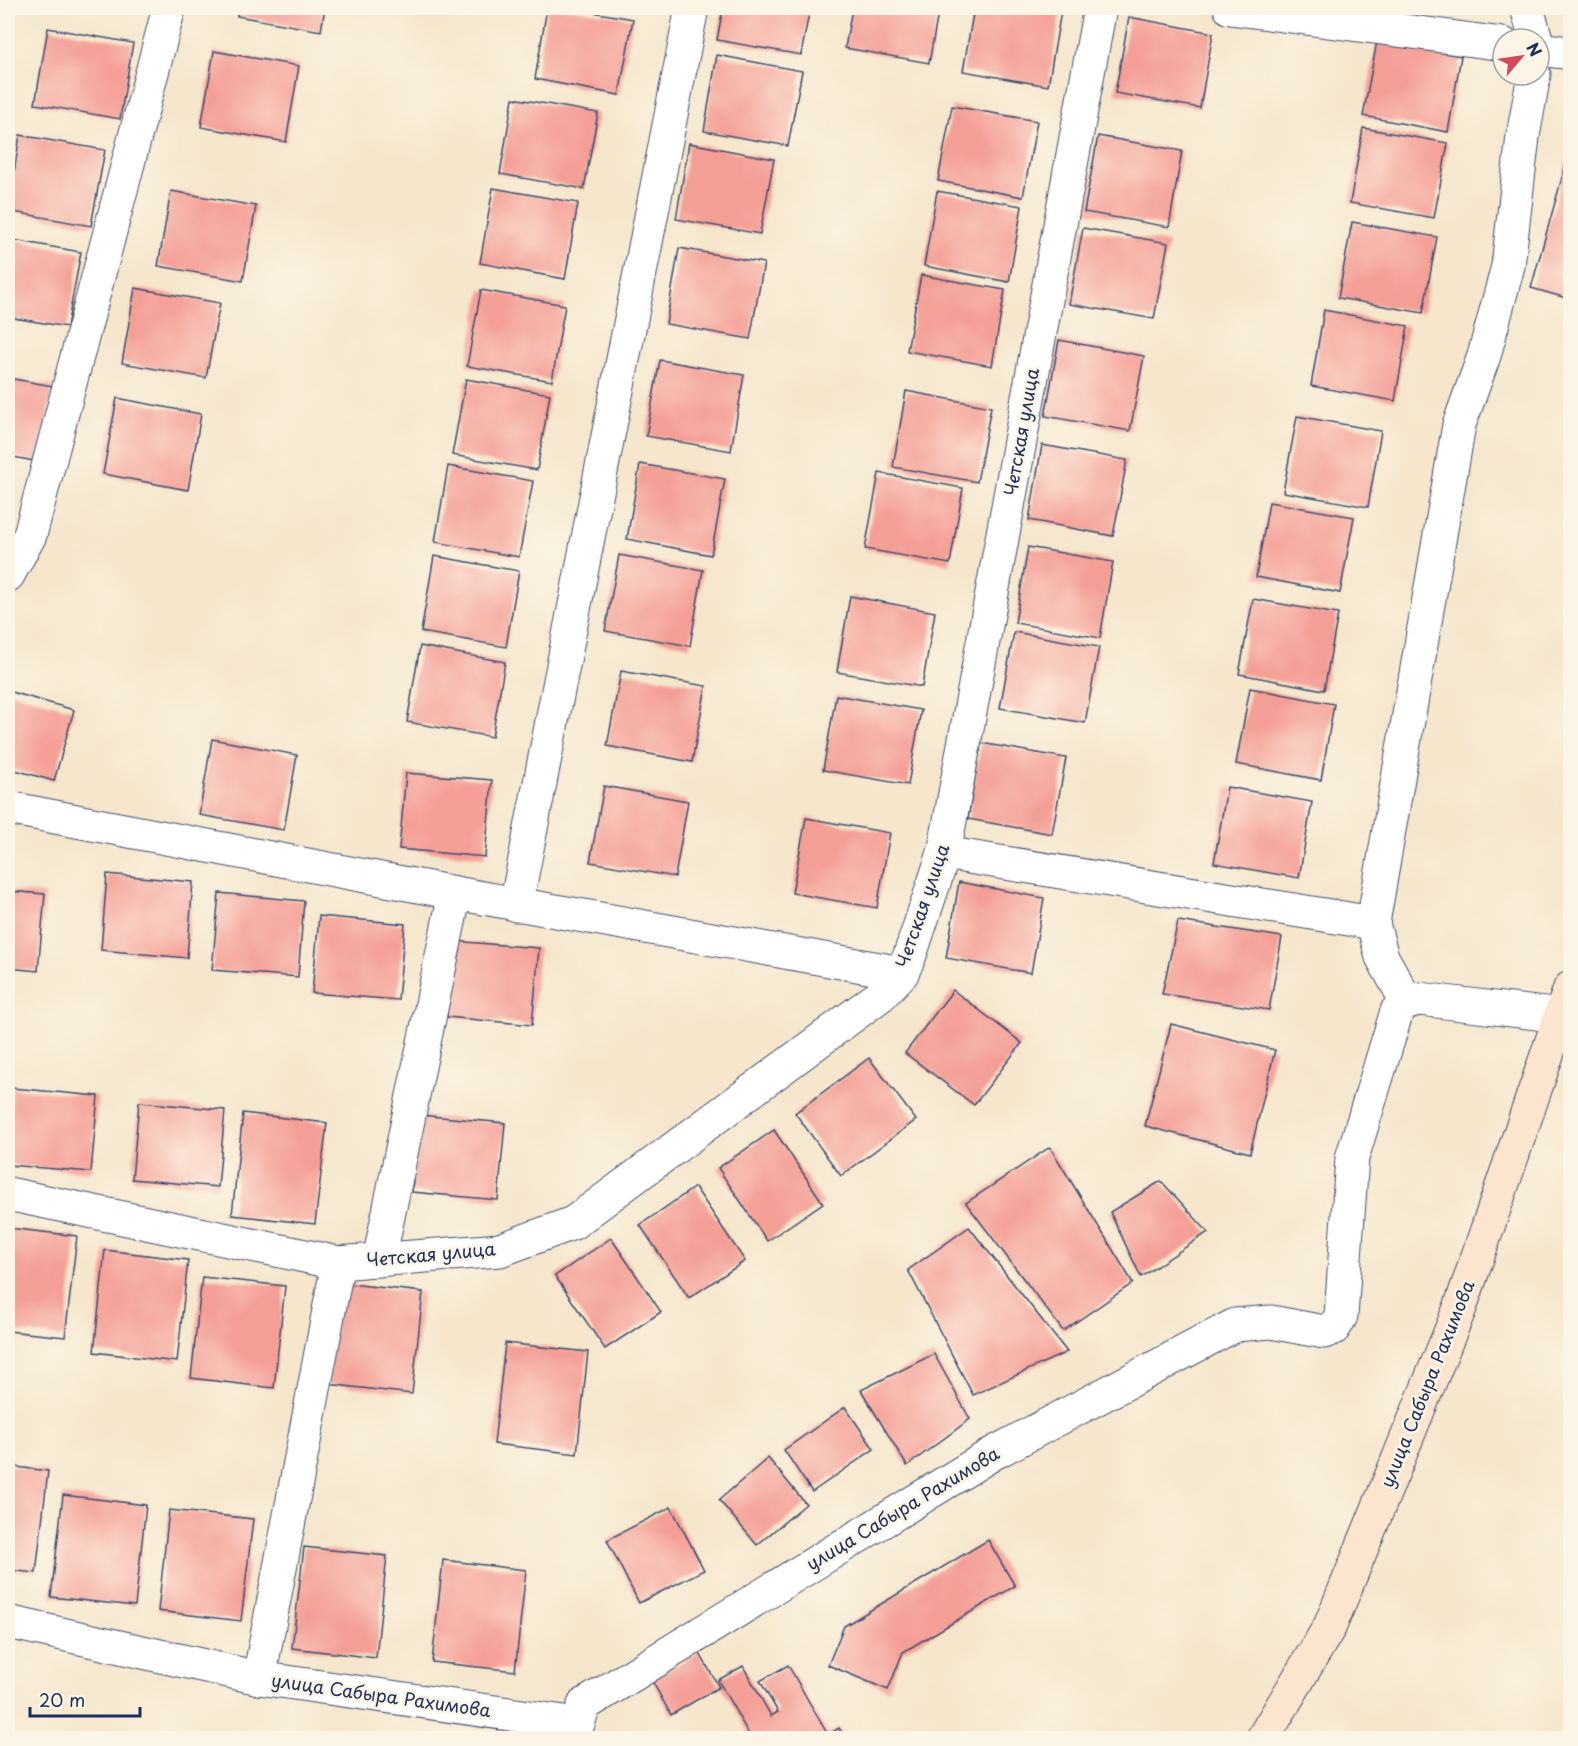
<svg xmlns="http://www.w3.org/2000/svg" width="1578" height="1746" viewBox="0 0 1578 1746" font-family="'Playpen Sans',sans-serif">
<style>
.building{fill:#f49f96}
.lines{fill:none;stroke-linecap:round;stroke-linejoin:round}
.minor-casing{stroke:#3c4a6e;stroke-width:35}
.tertiary-casing{stroke:#3c4a6e;stroke-width:35}
.secondary-casing{stroke:#3c4a6e;stroke-width:35}
.minor{stroke:#fff;stroke-width:33}
.tertiary{stroke:#fff;stroke-width:33}
.secondary{stroke:#fce5cf;stroke-width:33}
.labels{text-anchor:middle;stroke-width:5;stroke-linejoin:round;paint-order:stroke}
.street-label{font-size:18px;fill:#1b2f5e;stroke:#fcf5e5}
</style>
<rect width="100%" height="100%" fill="#fcf5e5"/>
<filter id="ink" filterUnits="userSpaceOnUse"><feTurbulence type="fractalNoise" baseFrequency=".0167" numOctaves="2"/><feDisplacementMap in="SourceGraphic" scale="12" xChannelSelector="R" yChannelSelector="G"/><feConvolveMatrix kernelMatrix="1 2 1 2 8 2 1 2 1" color-interpolation-filters="sRGB"/></filter>
<filter id="wash" filterUnits="userSpaceOnUse"><feTurbulence type="fractalNoise" baseFrequency=".008" numOctaves="4" result="noise"/><feDisplacementMap in="SourceGraphic" scale="24" xChannelSelector="R" yChannelSelector="G"/><feGaussianBlur stdDeviation="1.35" result="paint"/><feColorMatrix in="noise" values="0 0 0 0 0 0 0 0 0 0 0 0 0 0 0 0 0 1.4 0 .05"/><feComposite in="paint" operator="in"/></filter>
<g filter="url(#wash)">
<rect width="100%" height="100%" fill="#f5e6cc"/>
<g id="blocks">
<g class="building">
<path d="M238,8H325L321,31L237,16Z"/>
<path d="M547,8H569L633,19L619,95L535,79Z"/>
<path d="M723,8H810L801,55L717,40Z"/>
<path d="M852,8H939L929,63L845,48Z"/>
<path d="M974,8H1044L1061,11L1048,86L963,71Z"/>
<path d="M1129,17L1213,33L1200,108L1115,93Z"/>
<path d="M48,28L133,43L120,119L35,104Z"/>
<path d="M1377,41L1461,56L1448,132L1363,116Z"/>
<path d="M214,51L299,66L286,142L201,127Z"/>
<path d="M717,55L802,71L788,146L704,131Z"/>
<path d="M513,98L598,113L584,189L500,174Z"/>
<path d="M952,106L1037,121L1023,197L938,181Z"/>
<path d="M1363,128L1448,143L1434,218L1350,203Z"/>
<path d="M20,135L105,150L91,226L8,211Z"/>
<path d="M1098,136L1182,151L1169,227L1084,212Z"/>
<path d="M689,143L774,159L760,234L676,219Z"/>
<path d="M1570,149V299L1531,288Z"/>
<path d="M493,188L578,203L565,279L480,263Z"/>
<path d="M171,191L256,206L243,281L158,266Z"/>
<path d="M937,191L1022,206L1009,282L924,266Z"/>
<path d="M1352,222L1437,237L1423,313L1338,298Z"/>
<path d="M1083,228L1168,243L1154,319L1069,304Z"/>
<path d="M8,239L81,252L67,327L8,317Z"/>
<path d="M679,248L764,263L750,339L666,324Z"/>
<path d="M921,275L1005,290L992,366L907,351Z"/>
<path d="M135,288L220,303L206,378L122,363Z"/>
<path d="M481,290L565,305L552,381L467,366Z"/>
<path d="M1324,310L1408,326L1395,401L1311,386Z"/>
<path d="M1059,340L1144,356L1130,431L1045,416Z"/>
<path d="M660,360L744,375L731,451L646,436Z"/>
<path d="M8,378L53,386L39,462L8,456Z"/>
<path d="M466,379L550,394L537,470L452,455Z"/>
<path d="M906,391L991,407L977,482L893,467Z"/>
<path d="M117,398L201,414L188,490L103,474Z"/>
<path d="M1297,416L1381,431L1368,507L1283,492Z"/>
<path d="M1042,445L1127,460L1113,536L1029,520Z"/>
<path d="M640,464L725,479L711,555L627,539Z"/>
<path d="M448,466L533,481L519,557L435,542Z"/>
<path d="M879,473L963,488L950,564L865,549Z"/>
<path d="M1269,502L1354,517L1340,593L1256,577Z"/>
<path d="M1028,547L1113,562L1100,638L1015,623Z"/>
<path d="M619,555L703,570L690,646L605,631Z"/>
<path d="M434,556L519,571L506,647L421,632Z"/>
<path d="M850,596L935,612L922,687L837,672Z"/>
<path d="M1253,599L1338,614L1324,690L1239,674Z"/>
<path d="M1014,632L1099,647L1085,723L1000,708Z"/>
<path d="M420,646L505,662L492,737L407,722Z"/>
<path d="M621,671L706,686L692,762L607,746Z"/>
<path d="M1250,688L1334,704L1321,780L1236,764Z"/>
<path d="M8,691L74,710L54,781L8,768Z"/>
<path d="M836,695L921,710L908,785L823,770Z"/>
<path d="M212,739L297,755L284,830L199,815Z"/>
<path d="M981,743L1066,758L1052,834L968,819Z"/>
<path d="M406,773L492,780L485,857L399,849Z"/>
<path d="M604,786L688,801L675,877L590,862Z"/>
<path d="M1227,787L1312,802L1299,878L1214,863Z"/>
<path d="M806,818L890,833L877,908L792,893Z"/>
<path d="M107,874L193,882L187,958L101,950Z"/>
<path d="M959,882L1044,898L1031,973L946,958Z"/>
<path d="M8,891L45,894L38,971L8,968Z"/>
<path d="M219,893L304,901L298,977L212,970Z"/>
<path d="M319,916L405,924L398,1000L312,993Z"/>
<path d="M1178,921L1282,937L1269,1010L1162,994Z"/>
<path d="M453,941L539,948L532,1025L447,1017Z"/>
<path d="M953,990L1022,1043L974,1105L905,1053Z"/>
<path d="M1171,1024L1275,1050L1250,1153L1145,1126Z"/>
<path d="M869,1058L916,1120L841,1176L795,1113Z"/>
<path d="M12,1088L98,1096L91,1172L8,1165V1144Z"/>
<path d="M139,1102L225,1110L218,1187L132,1179Z"/>
<path d="M243,1113L327,1123L315,1224L232,1215Z"/>
<path d="M419,1115L505,1123L498,1200L412,1192Z"/>
<path d="M774,1130L823,1203L767,1241L718,1168Z"/>
<path d="M1050,1147L1133,1283L1063,1331L966,1203Z"/>
<path d="M1161,1181L1208,1232L1141,1277L1110,1212Z"/>
<path d="M695,1187L745,1261L689,1298L640,1225Z"/>
<path d="M969,1227L1067,1352L973,1395L908,1270Z"/>
<path d="M8,1228L77,1236L65,1337L8,1331Z"/>
<path d="M611,1238L661,1312L605,1349L555,1276Z"/>
<path d="M105,1250L188,1260L177,1362L94,1352Z"/>
<path d="M202,1277L285,1286L274,1388L191,1378Z"/>
<path d="M340,1283L423,1292L412,1394L328,1384Z"/>
<path d="M505,1343L588,1352L577,1454L494,1444Z"/>
<path d="M934,1354L970,1419L907,1466L861,1390Z"/>
<path d="M845,1407L874,1449L812,1492L784,1450Z"/>
<path d="M768,1458L806,1504L757,1545L719,1500Z"/>
<path d="M8,1466L48,1471L36,1573L8,1570Z"/>
<path d="M63,1495L146,1505L135,1606L51,1597Z"/>
<path d="M671,1507L704,1570L639,1603L607,1540Z"/>
<path d="M169,1510L253,1519L241,1621L158,1611Z"/>
<path d="M988,1540L1015,1586L903,1652L888,1690L828,1665L844,1626Z"/>
<path d="M304,1547L387,1556L376,1658L292,1648Z"/>
<path d="M443,1560L526,1570L515,1671L432,1662Z"/>
<path d="M699,1652L719,1687L671,1715L651,1679Z"/>
<path d="M788,1665L828,1735L839,1728L845,1738H751L718,1680L743,1666L771,1716L778,1712L760,1681Z"/>
</g>
</g>
</g>
<g filter="url(#ink)">
<use href="#blocks" fill-opacity="0" stroke="#3c4a6e" stroke-width="1.5"/>
<g class="lines">
<defs>
<g id="minor">
<path d="M1230,8L1503,44"/>
<path d="M1527,8L1536,39"/>
<path d="M1539,49L1570,53"/>
<path d="M8,575L30,535L169,8"/>
<path d="M8,808L455,893"/>
<path d="M944,853L1373,923"/>
<path d="M516,905L692,8"/>
<path d="M1407,1002L1382,957L1373,923L1459,425L1484,356L1508,266L1523,136L1534,75"/>
<path d="M379,1260L455,893L902,973"/>
<path d="M8,1622L259,1678L578,1724L584,1705L992,1454L1235,1325L1271,1322L1324,1332L1334,1328L1341,1316L1352,1158L1397,1011L1407,1002L1420,999L1561,1016"/>
<path d="M259,1678L338,1263"/>
</g>
<path id="tertiary" d="M8,1194L338,1263L500,1250L573,1223L881,995L902,973L910,955L944,853L949,826L1100,8"/>
<path id="secondary" d="M1263,1738L1330,1626L1460,1308L1570,988"/>
</defs>
<use href="#minor" class="minor-casing"/>
<use href="#tertiary" class="tertiary-casing"/>
<use href="#secondary" class="secondary-casing"/>
<use href="#minor" class="minor"/>
<use href="#tertiary" class="tertiary"/>
<use href="#secondary" class="secondary"/>
</g>
</g>
<g class="labels">
<g class="street-label">
<text transform="translate(1022 432) rotate(-80)" y="6">Четская улица</text>
<text transform="translate(923 906) rotate(-71)" y="6">Четская улица</text>
<text transform="translate(431 1255) rotate(-5)" y="6">Четская улица</text>
<text transform="translate(1428 1384) rotate(-68)" y="6">улица Сабыра Рахимова</text>
<text transform="translate(903 1509) rotate(-31)" y="6">улица Сабыра Рахимова</text>
<text transform="translate(381 1696) rotate(8)" y="6">улица Сабыра Рахимова</text>
</g>
</g>
<rect width="1578" height="1746" fill="none" stroke="#fcf5e5" stroke-width="30"/>
<g transform="translate(1521 57) rotate(61)"><circle r="28" fill="#fcf5e5" stroke="#a2a6af" stroke-width="1.5"/>
<path d="M0-4.5L10 22L0 15L-10 22Z" fill="#d1495b"/>
<text y="-9" font-size="16" font-weight="bold" text-anchor="middle" fill="#1b2f5e">N</text>
</g>
<path d="M30 1707v9h110v-9" fill="none" stroke="#1b2f5e" stroke-width="3"/>
<text x="39" y="1707" font-size="18" fill="#1b2f5e" stroke="#fcf5e5" stroke-width="4.5" paint-order="stroke">20 m</text>
</svg>
